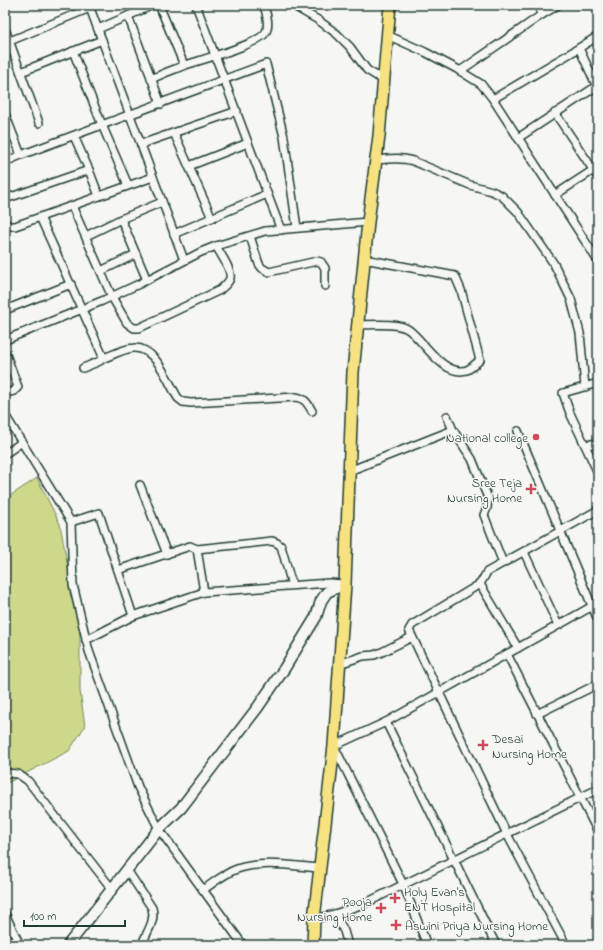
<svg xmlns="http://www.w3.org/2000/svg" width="603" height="950" viewBox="0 0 603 950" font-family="'Indie Flower',sans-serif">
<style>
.green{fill:#cdd88b;stroke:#768a60}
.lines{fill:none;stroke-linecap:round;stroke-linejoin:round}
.street-casing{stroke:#1f3d34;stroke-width:10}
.secondary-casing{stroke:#1f3d34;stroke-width:13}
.primary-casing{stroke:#1f3d34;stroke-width:14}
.street{stroke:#f6f6f2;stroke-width:7}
.secondary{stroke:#f6f6f2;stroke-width:10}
.primary{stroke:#f7e281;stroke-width:11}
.poi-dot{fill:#d1495b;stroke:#f6f6f2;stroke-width:1.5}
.labels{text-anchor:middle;stroke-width:3;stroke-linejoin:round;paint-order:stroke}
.poi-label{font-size:13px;fill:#1f3d34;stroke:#f6f6f2;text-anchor:end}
</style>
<rect width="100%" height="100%" fill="#f6f6f2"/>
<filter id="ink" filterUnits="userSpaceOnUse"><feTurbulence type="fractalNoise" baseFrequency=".025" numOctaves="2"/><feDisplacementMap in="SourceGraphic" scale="8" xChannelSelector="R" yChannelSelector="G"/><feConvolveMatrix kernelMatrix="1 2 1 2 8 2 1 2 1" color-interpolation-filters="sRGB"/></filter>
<g filter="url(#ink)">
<path class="green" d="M37,478L60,524L80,633V691L85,726L69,751L5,784V499Z"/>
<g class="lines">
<defs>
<g id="street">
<path d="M159,5L184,65"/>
<path d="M196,5L281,230"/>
<path d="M292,5L318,20L337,34L350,47L367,70L383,80"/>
<path d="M128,16L161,104"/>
<path d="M540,16L558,5"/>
<path d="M5,29L39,123"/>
<path d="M98,29L153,5"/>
<path d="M387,35L425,52L457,69L481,84L493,99L598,261"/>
<path d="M5,43L90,8L184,260"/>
<path d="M579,48L598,36"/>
<path d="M73,51L102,125L128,185"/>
<path d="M460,71L540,16L541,5"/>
<path d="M21,72L102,40"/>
<path d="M151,79C162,74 172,70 183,66C199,60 259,45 266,32C270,24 266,13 264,5"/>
<path d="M493,99L579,48L598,89"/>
<path d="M555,113L598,177"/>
<path d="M5,114L21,155L5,162"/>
<path d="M174,133L212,218"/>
<path d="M74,136L89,170L99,196"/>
<path d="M518,138L597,86"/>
<path d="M141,144L237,111"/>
<path d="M21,155L266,64L284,137L297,228"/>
<path d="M376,160C388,159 401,157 413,161L470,185L492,191L502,196L518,212L554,264L571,299L580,333L585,387"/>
<path d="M189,166L248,143"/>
<path d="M555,195L598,167"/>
<path d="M5,199L89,170"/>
<path d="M72,206L112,297L127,323L134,328H139L220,290C224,286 229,283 230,278C232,270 220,253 216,246"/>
<path d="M40,217L102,354V358L100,361L83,368"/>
<path d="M5,223L9,226H15L153,177"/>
<path d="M174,234L267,194"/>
<path d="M86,236L121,219"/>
<path d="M250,236L259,264L262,268L269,272L317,261L321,262L325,268V286"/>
<path d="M101,271L136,254"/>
<path d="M147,280L121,219L162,202"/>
<path d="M5,310L71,284"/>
<path d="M357,325C370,325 399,322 409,330C425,342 443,377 467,370C472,368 476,363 480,360L461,290L455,276L364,259"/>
<path d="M5,340L102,301L139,284L201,252L216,246L265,231L368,222"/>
<path d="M5,352L18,387L14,391L5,393"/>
<path d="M102,359C110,356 125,348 134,348C156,347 168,382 178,398L183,402L191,403L296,397C305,398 308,404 312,411"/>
<path d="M598,383L563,393L570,413L598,473"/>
<path d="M5,415L71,522L73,585L89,651L138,787L159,829L243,945"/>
<path d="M447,416L453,430"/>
<path d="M518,431L598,620"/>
<path d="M585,445L598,443"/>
<path d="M5,454L22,442"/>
<path d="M349,471L453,430L472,459L488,498L487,508L484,515L503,563"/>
<path d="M140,485L167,554"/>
<path d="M71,522L99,513L133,616L86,640"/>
<path d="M197,549L272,541L277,543L281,546L292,585"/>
<path d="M524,552L558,625"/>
<path d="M118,570L190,546L197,549L204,592L329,583L344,584"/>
<path d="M480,584L518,648"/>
<path d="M133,616L204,592"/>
<path d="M507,654L598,832"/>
<path d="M339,664L363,656L374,655L382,652L412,637"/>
<path d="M537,714L598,684"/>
<path d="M386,722L496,945"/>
<path d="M5,773L18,774L28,781L112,889"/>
<path d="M127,870L152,908C156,922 146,932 142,945"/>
<path d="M203,890C213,883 225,873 237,869C263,860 293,866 320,868"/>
<path d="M5,914L20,945"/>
<path d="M335,914L344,931L348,945"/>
<path d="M314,919L335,914L366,903L598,789"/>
<path d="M427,945L403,884L334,746L386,722L598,603"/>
<path d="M566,945L507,834L409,630L412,625L480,584L487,572L598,510"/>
</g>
<path id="secondary" d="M68,945L159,829L181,808L258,707L284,669L316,617L321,601L327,592L345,584"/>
<path id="primary" d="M313,945L314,919L334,746L345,584L353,372L368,222L379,136L390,5"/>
</defs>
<use href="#street" class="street-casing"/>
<use href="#secondary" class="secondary-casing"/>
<use href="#primary" class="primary-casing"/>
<use href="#street" class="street"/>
<use href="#secondary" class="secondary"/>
<use href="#primary" class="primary"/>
</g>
</g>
<g class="poi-dot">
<circle cx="536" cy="437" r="4"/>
<path d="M529 483h4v4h4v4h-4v4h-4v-4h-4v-4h4z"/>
<path d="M481 739h4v4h4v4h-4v4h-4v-4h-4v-4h4z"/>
<path d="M393 892h4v4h4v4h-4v4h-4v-4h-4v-4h4z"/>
<path d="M379 902h4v4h4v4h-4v4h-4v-4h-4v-4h4z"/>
<path d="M394 919h4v4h4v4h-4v4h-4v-4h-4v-4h4z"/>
</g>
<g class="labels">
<g class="poi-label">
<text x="528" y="442">National college</text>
<text x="522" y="487">Sree Teja<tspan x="522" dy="15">Nursing Home</tspan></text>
<text x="492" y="743" text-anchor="start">Desai<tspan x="492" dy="15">Nursing Home</tspan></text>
<text x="404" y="896" text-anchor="start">Holy Evan's<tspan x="404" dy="15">ENT Hospital</tspan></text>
<text x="372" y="906">Pooja<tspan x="372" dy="15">Nursing Home</tspan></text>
<text x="405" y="930" text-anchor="start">Aswini Priya Nursing Home</text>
</g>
</g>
<rect width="603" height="950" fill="none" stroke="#f6f6f2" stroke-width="20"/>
<rect x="10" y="10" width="583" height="930" fill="none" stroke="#1f3d34" stroke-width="1.5" filter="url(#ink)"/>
<path d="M24 920v6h101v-6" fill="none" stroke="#1f3d34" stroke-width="2"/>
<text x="30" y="920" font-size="12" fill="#1f3d34" stroke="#f6f6f2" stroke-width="3" paint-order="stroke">100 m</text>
</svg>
